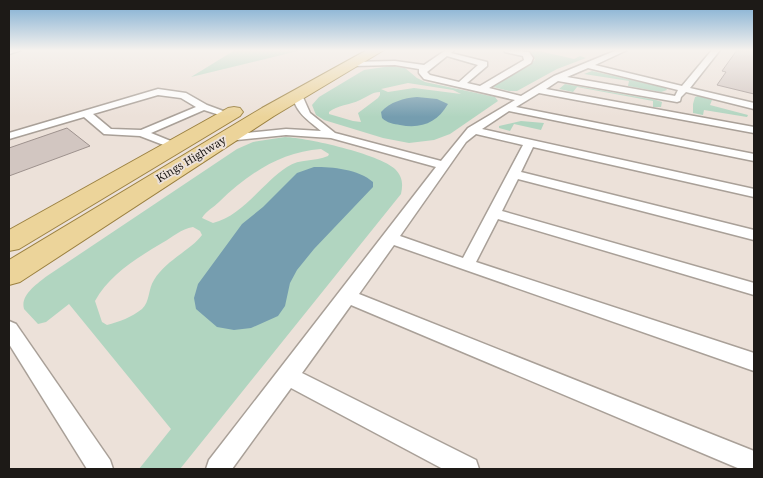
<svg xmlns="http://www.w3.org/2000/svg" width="763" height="478" viewBox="0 0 763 478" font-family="'Noto Serif',serif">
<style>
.green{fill:#b1d5c0;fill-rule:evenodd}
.water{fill:#759daf}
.building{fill:#d2c6c1;stroke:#9e928e}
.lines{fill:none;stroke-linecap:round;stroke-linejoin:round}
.lane-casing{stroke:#a9a098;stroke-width:3}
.primary-casing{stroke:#9b8141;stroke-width:2}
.lane{fill:#fff;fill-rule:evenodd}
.primary{fill:#ecd49a;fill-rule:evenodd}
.labels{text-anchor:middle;stroke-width:4;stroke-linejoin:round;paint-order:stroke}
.far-street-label{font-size:11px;fill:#1d1a17;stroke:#ece1d9}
</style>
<rect width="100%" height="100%" fill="#ece1d9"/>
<g class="green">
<path d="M235,50H302L191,77Z"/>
<path d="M516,50H535L574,59L580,56L586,58L557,69L517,91H509L493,87V84L535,60L533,55Z"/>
<path d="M391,66L405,68L417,78L425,82L495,97L498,101L450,134L434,140L409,143L383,138L324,120L316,115L312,105L319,97L364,70ZM408,83L453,90L461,94L414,88L388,92L381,89ZM380,92V95L378,98L358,113L361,122L353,121L329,114V112C337,105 350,105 360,100C367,97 372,92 380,92Z"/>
<path d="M592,71L666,88L667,90L661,92L628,86L629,81L584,74Z"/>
<path d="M565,84L656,100L662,102L661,107H653V101L577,87L573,92L559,89Z"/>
<path d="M698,96L712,100L710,105L748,115L747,117L704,110L703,115L693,113V104L695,97Z"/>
<path d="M521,121L544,123L541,130L514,124L510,131L499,128V126Z"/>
<path d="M285,137C308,138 379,154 395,169C403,177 403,185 401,194L180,469H139L171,429L69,304L46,322L38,324L24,309C20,295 37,284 47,276L237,149L253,142ZM321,149L329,154L328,156C315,162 300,158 287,167C262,183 243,216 213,223L202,218C206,211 214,207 219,202C248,174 280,152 321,149ZM193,227L200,231L202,235C191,250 166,260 154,280C148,289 150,302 142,309C132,317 119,322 107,325L102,322L95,301C109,275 137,258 162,243C173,237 181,229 193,227Z"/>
</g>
<g class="water">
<path d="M417,97L437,99L448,104C437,123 421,129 400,125C394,124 387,123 382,118L381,112C390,102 404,98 417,97Z"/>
<path d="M314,167C333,167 358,169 373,182V187L314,249L297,270L290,283L285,306L278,316L251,328L234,330L217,327L196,309L194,298L198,284L242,224L263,207L297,173Z"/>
</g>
<g class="building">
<path d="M737,50H754V94L717,85L726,72L722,71Z"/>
<path d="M67,128L90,146L9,176V148Z"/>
</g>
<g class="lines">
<defs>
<g id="lane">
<path d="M9,50H21L9,54Z"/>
<path d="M446,50H454L451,53L487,62V66L467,83L480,86L524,60L523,56L505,52L504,50L529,52L533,58L531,63L489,88L521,96L554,76L617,50H627L595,65L682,86L712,50H720L690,88L754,103V109L686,92L681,97L680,101L677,102L558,81L546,89L754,127V133L539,93L516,107L754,154V161L509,111L482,129L754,189V197L533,147L521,172L754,230V240L518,179L502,211L754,283V295L498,219L476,262L754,353V371L394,245L359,294L754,451V469H740L351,305L302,373L476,460L479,469H443L291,388L232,469H206L209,460L436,167L331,138L286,135L227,141L221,138L227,135L286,129L321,131C307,119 297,114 292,95L297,92L302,95L310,113L335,133L441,161L468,128L515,100L424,79L419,73V69L395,65L351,66L347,64L351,62L395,61L424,65ZM447,56L478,65L459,82L430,75L427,72ZM588,68L678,90L675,96L567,77ZM476,134L523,145L463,258L400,236L466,142Z"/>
<path d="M158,89L186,93L207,105L234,115L229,118L204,110L151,133L178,144L180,146L178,148L174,149L140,136L104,134L84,117L9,139V133ZM158,95L181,98L196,107L141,130L111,129L93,114Z"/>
<path d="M9,321L16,324L110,460L113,469H87L9,344Z"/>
</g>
<g id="primary">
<path d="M367,50H384L274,116L20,282L9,285V260L262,108Z"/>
<path d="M234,107L240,108L243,112L240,116L19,249L9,251V230L228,108Z"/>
</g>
</defs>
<use href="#lane" class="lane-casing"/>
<use href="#primary" class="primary-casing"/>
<use href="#lane" class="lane"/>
<use href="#primary" class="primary"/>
</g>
<linearGradient id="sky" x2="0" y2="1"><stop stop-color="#7aabd1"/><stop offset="0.43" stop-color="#f6f2ee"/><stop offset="1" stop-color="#f6f2ee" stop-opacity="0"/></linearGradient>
<rect width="763" height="117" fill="url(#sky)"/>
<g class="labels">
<g class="far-street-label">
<text transform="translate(191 159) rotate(-31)" y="4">Kings Highway</text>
</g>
</g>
<rect width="763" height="478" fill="none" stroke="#1d1a17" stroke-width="20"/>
</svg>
